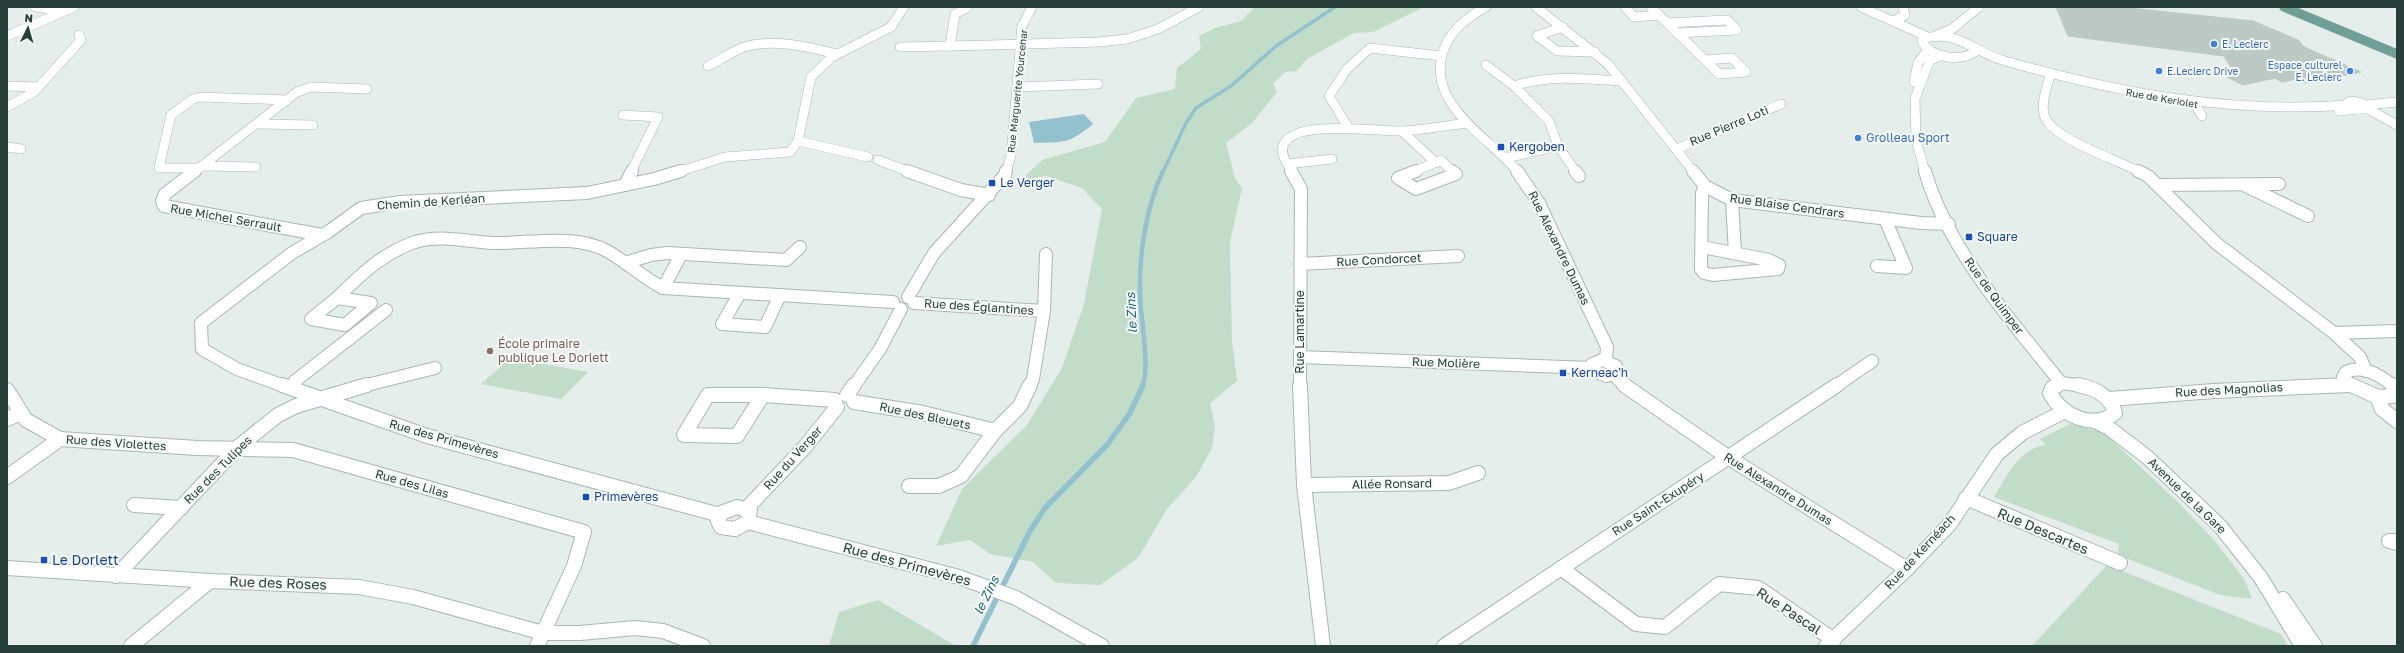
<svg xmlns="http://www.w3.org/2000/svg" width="2404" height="653" viewBox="0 0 2404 653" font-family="'Golos Text',sans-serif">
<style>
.green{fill:#c1ddca}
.water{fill:#93c2ce}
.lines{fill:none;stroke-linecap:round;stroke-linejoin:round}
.stream-far2{stroke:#93c2ce;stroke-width:3.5}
.stream-far1{stroke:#93c2ce;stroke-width:4.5}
.stream{stroke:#93c2ce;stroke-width:5.5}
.building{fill:#bcc9c4;stroke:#b9c7c2}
.street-far2-casing{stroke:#a9b6b2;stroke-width:10}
.street-far1-casing{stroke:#a9b6b2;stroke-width:14}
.street-casing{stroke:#a9b6b2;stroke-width:16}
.secondary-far2-casing{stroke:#a5b9b3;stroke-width:10}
.secondary-far1-casing{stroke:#a5b9b3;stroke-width:14}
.secondary-casing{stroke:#a5b9b3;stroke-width:16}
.primary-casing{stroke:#c2c9c8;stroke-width:10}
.street-far2{stroke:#fff;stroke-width:9}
.street-far1{stroke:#fff;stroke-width:12}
.street{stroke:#fff;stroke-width:14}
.secondary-far2{stroke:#fff;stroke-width:9}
.secondary-far1{stroke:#fff;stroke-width:12}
.secondary{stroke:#fff;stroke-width:14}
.primary{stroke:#6ea095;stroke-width:9}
.shop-dot{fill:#3f7fe0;stroke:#f7faf9;stroke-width:1.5}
.transit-dot{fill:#1a4fb4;stroke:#f7faf9;stroke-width:1.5}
.education-dot{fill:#8d6e63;stroke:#f7faf9;stroke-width:1.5}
.labels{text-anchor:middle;stroke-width:4;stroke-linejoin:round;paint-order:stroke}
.far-shop-label{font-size:10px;fill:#366cbe;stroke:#f7faf9;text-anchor:start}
.far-street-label{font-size:10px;fill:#263f39;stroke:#f7faf9}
.street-label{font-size:12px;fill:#263f39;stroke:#f7faf9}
.shop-label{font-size:12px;fill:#366cbe;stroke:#f7faf9;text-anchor:start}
.transit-label{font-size:12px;fill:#164399;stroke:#f7faf9;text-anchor:start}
.education-label{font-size:12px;fill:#785e54;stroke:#f7faf9;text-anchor:start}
.water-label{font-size:13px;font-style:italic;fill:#246577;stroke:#f7faf9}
.near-street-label{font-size:14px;fill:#263f39;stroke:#f7faf9}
.near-transit-label{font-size:14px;fill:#164399;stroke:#f7faf9;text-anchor:start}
</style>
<rect width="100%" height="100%" fill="#e6eeeb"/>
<g class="green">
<path d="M1255,7H1424L1373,32L1354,33L1307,59L1296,71L1285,72L1273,84L1277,92L1252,123L1226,143L1235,178L1242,188L1230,242L1232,341L1237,381L1210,403L1215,426L1212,448L1196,477L1167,509L1138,558L1100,585L1056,583L1033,562L990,554L970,540L936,546L962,489L1027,425L1062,368L1084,304L1102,209L1082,188L1046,176L1021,180L1042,160L1105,142L1136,98L1175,89L1177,68L1201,49L1199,36L1215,28L1241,21Z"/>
<path d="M510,358L588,372L561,399L481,384Z"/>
<path d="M2070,424L2103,432L2178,502L2214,540L2245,580L2252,599L2220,595L2118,555L2119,544L1994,497C2007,476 2019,448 2046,445L2040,439Z"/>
<path d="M2107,565L2281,634L2288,646H2032Z"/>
<path d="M878,600L956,646H829L839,612Z"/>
</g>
<path class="water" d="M1084,114L1093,124C1069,144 1065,142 1034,143L1029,122Z"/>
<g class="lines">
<path class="stream-far2" d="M1163,172L1186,123L1196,108L1231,86L1276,46L1335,7"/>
<path class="stream-far1" d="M1142,386C1151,366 1140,317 1140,294C1139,254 1146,207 1163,171"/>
<path class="stream" d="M973,646L1030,531L1045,508L1107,445L1130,413L1143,385"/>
</g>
<path class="building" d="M2056,7H2120L2253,21L2298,40L2304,47L2361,72L2305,83L2296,79L2282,82L2275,78L2243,85L2225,76L2235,75L2224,56L2068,36Z"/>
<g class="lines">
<defs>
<g id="street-far2">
<path d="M35,7L65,11"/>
<path d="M1486,7C1466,18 1448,32 1442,55C1429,107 1490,138 1518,172"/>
<path d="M1536,7L1608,64L1694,172"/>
<path d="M1625,7L1634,17L1659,15"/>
<path d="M1651,7L1719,74L1746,72L1732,58L1705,60"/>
<path d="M967,8L955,14L950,46L1099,42L1127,39L1158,29L1199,7"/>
<path d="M1894,21L1905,15L1903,7"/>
<path d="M1667,23L1727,20L1737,30L1677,33"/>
<path d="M1563,27L1537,36L1557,51L1595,52"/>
<path d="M900,47L950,46"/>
<path d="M1486,65L1514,86L1549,121L1558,146L1576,172"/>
<path d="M708,66C720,60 731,52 744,47C774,38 808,47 837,54"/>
<path d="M2050,75C2047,88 2041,101 2044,114C2049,139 2119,160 2140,172"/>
<path d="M7,86L39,87"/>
<path d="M1514,86C1549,74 1585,79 1622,81"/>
<path d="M1017,87L1098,84"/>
<path d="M2193,101L2202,116"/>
<path d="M7,107L34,92L81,40L79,35"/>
<path d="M2368,109L2397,125"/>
<path d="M623,115L658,117L631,172"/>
<path d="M258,124L313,125"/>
<path d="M1348,127L1329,96L1347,69L1370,48L1441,56"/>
<path d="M1402,131L1436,163"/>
<path d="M798,141L868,157"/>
<path d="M7,147L21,149"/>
<path d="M1677,149L1781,104"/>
<path d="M1506,158L1558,146"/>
<path d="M878,160L910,172"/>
<path d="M1288,164L1332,159"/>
<path d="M202,166L256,167"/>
<path d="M199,168H159L171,115L193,99L201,97L287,100"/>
<path d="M194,172L297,92L311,87L367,89"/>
<path d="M678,172L725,157L790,152L798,141L811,77L832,57L891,27L904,7"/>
<path d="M1006,172L1011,156L1022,26L1032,7"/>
<path d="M1292,172C1288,164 1280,155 1283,146C1292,118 1380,132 1402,131C1423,130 1445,126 1466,123"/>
<path d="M1413,172L1441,160L1453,172"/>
</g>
<g id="street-far1">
<path d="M195,171L165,194L162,201L164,206L322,235"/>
<path d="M907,171L961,190L989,195"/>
<path d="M1291,171L1301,189L1300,386"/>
<path d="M1416,171L1398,178L1416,189L1456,174L1452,171"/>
<path d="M1517,171L1539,203L1607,347L1606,361"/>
<path d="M1575,171L1579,176"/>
<path d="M1693,171L1705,186L1732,200L1921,223L1949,224"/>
<path d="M2138,171L2148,176L2216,243L2334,333L2360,357L2366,371"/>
<path d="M625,185L632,171"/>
<path d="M2159,185L2279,184"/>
<path d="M2246,186L2308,216"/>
<path d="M1732,200L1735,253"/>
<path d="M1702,247L1769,260L1779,265L1778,269L1713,275L1704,273L1701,269L1702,193L1705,186"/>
<path d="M625,263L651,255L668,253L786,260L800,247"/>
<path d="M1300,264L1458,256"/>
<path d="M1877,266L1906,268L1885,219"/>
<path d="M663,288L681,255"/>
<path d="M740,293L722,324L765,327L780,295"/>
<path d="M908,297L934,253L1005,175L1006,171"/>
<path d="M337,298L371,303L345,325L311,319Z"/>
<path d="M337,298C360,275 383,253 415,242C441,234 467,242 493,243C529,244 574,233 607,251C627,262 643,278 663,288L893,302"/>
<path d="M914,303L1044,311"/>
<path d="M2334,333L2397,331"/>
<path d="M1300,357L1592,368"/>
<path d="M1602,360L1616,366L1617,373L1607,376L1593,371L1592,364Z"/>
<path d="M1614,375L1625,386"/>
<path d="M295,381L386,310"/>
<path d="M284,386L237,369L202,349L201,323L292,253L328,232L361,208L400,202L587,193L654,179L681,171"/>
<path d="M363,386L435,368"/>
<path d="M854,386L880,349L901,309"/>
<path d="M1030,386L1033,379L1044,311L1046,254"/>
<path d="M1836,386L1872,361"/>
<path d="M2334,386L2350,385"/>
<path d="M2352,386L2343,377L2346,372C2362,365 2380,375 2393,386"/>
</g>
<g id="street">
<path d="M282,385L427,436L720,515"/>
<path d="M1300,385L1304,485L1323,646"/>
<path d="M1624,385L1729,458L1907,569"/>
<path d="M2351,385L2378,397L2393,396L2397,392"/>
<path d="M2392,385L2397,391"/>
<path d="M7,390L26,420L60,439"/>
<path d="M708,395H763L737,436L684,435Z"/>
<path d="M763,395L835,400"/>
<path d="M847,395L854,385"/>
<path d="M2377,397L2382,409L2397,421"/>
<path d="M2109,399L2214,391L2350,385"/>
<path d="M854,402L923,413L995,431"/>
<path d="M7,419L21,413"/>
<path d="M7,477L60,439L197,448L293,450L584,532L574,566L537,646"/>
<path d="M1304,485L1449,483L1478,473"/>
<path d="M909,486H939L961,476L995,431L1020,406L1030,385"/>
<path d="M1966,498L2120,563"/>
<path d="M134,505L181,508"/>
<path d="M737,507L750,511L748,522L735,529L721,527L718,521L721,513Z"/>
<path d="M747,508L804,448L837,407"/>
<path d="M748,522L959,577L1016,598L1102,646"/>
<path d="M2397,541H2389L2397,543"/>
<path d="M7,568L210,581L359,587L413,597L543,633H580L635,628L663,631L703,646"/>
<path d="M1561,568L1636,624L1665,627L1719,584L1758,588L1834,640"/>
<path d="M116,576L238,447L278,415L296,406L367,385"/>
<path d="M131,646L210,581"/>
<path d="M1444,646L1837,385"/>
</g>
<g id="secondary-far2">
<path d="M1861,7L1928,37"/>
<path d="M1937,35L1952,29L1979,7"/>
<path d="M7,36L74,7"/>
<path d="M1975,49V52C1959,62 1933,58 1922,42L1923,39C1956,28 1975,53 2005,61C2119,93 2230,114 2349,105"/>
<path d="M1914,82L1918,63L1928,49"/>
<path d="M2351,101L2362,103L2369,109H2356L2347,103Z"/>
<path d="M2366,105L2397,102"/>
<path d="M2339,111L2359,109"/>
<path d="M1925,172L1916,140L1915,98L1930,60L1943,55"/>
</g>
<g id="secondary-far1">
<path d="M1925,171C1947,248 2011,321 2061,383"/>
<path d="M2056,386L2061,383L2083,386"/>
</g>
<g id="secondary">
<path d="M2058,385L2052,388L2050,393C2062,416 2093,430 2115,413C2111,396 2094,388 2078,385"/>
<path d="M2095,421L2109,428L2147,457L2220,526L2261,578L2302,646"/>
<path d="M2283,599L2315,646"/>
<path d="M1826,646L1907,569L1949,525L1997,454L2022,433L2065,411"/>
</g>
<path id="primary" d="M2284,7L2397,54"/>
</defs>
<use href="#street-far2" class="street-far2-casing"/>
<use href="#street-far1" class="street-far1-casing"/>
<use href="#street" class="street-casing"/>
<use href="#secondary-far2" class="secondary-far2-casing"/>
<use href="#secondary-far1" class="secondary-far1-casing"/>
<use href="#secondary" class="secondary-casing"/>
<use href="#primary" class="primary-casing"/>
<use href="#street-far2" class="street-far2"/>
<use href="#street-far1" class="street-far1"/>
<use href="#street" class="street"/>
<use href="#secondary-far2" class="secondary-far2"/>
<use href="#secondary-far1" class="secondary-far1"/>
<use href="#secondary" class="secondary"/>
<use href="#primary" class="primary"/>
</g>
<g class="shop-dot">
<circle cx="2214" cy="44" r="4"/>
<circle cx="2159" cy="71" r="4"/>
<circle cx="2350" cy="71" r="4"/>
<circle cx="1858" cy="138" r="4"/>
</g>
<g class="transit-dot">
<rect x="1497" y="143" width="8" height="8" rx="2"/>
<rect x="988" y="179" width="8" height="8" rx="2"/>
<rect x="1965" y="233" width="8" height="8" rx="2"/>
<rect x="1559" y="369" width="8" height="8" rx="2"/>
<rect x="582" y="493" width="8" height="8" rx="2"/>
<rect x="40" y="556" width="8" height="8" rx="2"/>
</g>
<circle class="education-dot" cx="490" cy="351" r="4"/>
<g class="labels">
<g class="far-shop-label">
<text x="2222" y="48">E. Leclerc</text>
<text x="2342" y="69" text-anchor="end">Espace culturel<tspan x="2342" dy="12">E. Leclerc</tspan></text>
<text x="2167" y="75">E.Leclerc Drive</text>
</g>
<g class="far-street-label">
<text transform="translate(1017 91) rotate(-84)" y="4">Rue Marguerite Yourcenar</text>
<text transform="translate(2162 98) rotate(10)" y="4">Rue de Keriolet</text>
</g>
<g class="street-label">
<text transform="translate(1729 126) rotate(-23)" y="4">Rue Pierre Loti</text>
<text transform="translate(431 202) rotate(-4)" y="4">Chemin de Kerléan</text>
<text transform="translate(1787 206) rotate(8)" y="4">Rue Blaise Cendrars</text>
<text transform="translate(226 218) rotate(10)" y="4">Rue Michel Serrault</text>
<text transform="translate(1559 248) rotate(64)" y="4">Rue Alexandre Dumas</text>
<text transform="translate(1379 260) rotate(-3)" y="4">Rue Condorcet</text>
<text transform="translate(1994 296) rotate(54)" y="4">Rue de Quimper</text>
<text transform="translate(979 307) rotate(4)" y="4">Rue des Églantines</text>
<text transform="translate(1300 332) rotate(-90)" y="4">Rue Lamartine</text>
<text transform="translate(1446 363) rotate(2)" y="4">Rue Molière</text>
<text transform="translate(2229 390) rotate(-3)" y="4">Rue des Magnolias</text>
<text transform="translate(925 416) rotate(12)" y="4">Rue des Bleuets</text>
<text transform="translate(444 439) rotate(16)" y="4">Rue des Primevères</text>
<text transform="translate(116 443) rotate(4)" y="4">Rue des Violettes</text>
<text transform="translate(793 458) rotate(-48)" y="4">Rue du Verger</text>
<text transform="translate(218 470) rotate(-45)" y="4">Rue des Tulipes</text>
<text transform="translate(412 484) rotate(16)" y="4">Rue des Lilas</text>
<text transform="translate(1392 484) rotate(-1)" y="4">Allée Ronsard</text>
<text transform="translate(1778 489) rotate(32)" y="4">Rue Alexandre Dumas</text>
<text transform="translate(2187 496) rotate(44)" y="4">Avenue de la Gare</text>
<text transform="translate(1658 504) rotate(-33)" y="4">Rue Saint-Exupéry</text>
<text transform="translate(1920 552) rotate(-47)" y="4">Rue de Kernéach</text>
</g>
<g class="shop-label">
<text x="1866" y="142">Grolleau Sport</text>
</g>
<g class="transit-label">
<text x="1509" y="151">Kergoben</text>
<text x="1000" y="187">Le Verger</text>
<text x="1977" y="241">Square</text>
<text x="1571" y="377">Kerneac'h</text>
<text x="594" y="501">Primevères</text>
</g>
<g class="education-label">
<text x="498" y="348">École primaire<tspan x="498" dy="14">publique Le Dorlett</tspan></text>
</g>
<g class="water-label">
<text transform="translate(1131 313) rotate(-93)" y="5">le Zins</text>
<text transform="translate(986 595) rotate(-64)" y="5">le Zins</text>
</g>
<g class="near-street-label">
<text transform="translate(2043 531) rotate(23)" y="5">Rue Descartes</text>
<text transform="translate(907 564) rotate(15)" y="5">Rue des Primevères</text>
<text transform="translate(278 583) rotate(2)" y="5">Rue des Roses</text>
<text transform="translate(1789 611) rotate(33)" y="5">Rue Pascal</text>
</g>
<g class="near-transit-label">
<text x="52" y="565">Le Dorlett</text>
</g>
</g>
<rect width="2404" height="653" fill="none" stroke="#263f39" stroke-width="16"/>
<g transform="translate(28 28) rotate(5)" stroke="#f7faf9" stroke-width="3" paint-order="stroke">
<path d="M0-3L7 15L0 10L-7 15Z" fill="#263f39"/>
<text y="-6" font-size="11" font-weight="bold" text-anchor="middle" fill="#263f39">N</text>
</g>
</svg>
